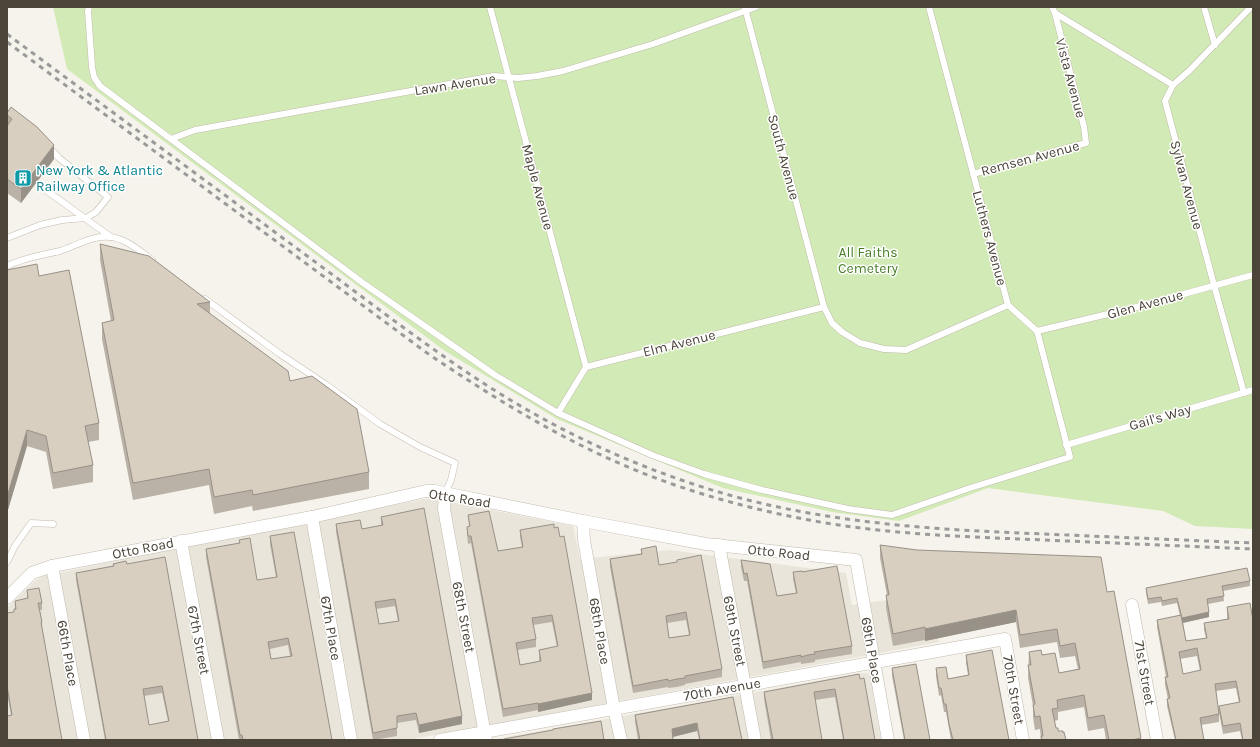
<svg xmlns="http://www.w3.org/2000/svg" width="1260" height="747" viewBox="0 0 1260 747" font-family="Karla,sans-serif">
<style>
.residential{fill:#eae5da}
.green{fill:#d2eab5}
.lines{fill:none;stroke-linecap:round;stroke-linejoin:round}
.service-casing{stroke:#c2bbae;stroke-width:7}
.minor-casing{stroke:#c2bbae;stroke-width:13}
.service{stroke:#fff;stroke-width:6}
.minor{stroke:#fff;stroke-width:12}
.rail{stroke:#9a9a9a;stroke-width:3;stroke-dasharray:5 5;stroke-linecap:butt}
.wall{fill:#bab2a6;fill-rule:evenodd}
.shaded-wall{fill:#979187}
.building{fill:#d8cfc1;stroke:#979187;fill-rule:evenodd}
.labels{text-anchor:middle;stroke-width:3;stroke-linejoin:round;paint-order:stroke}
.street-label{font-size:14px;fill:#4b4439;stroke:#fff}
.culture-label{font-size:14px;fill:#0d838f;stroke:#fff;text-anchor:start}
.park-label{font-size:14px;fill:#4a7f2a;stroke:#fff}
</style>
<rect width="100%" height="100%" fill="#f6f3ec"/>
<g class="residential">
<path d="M430,498L573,526L580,559L670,550L846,573L852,605L923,595L939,642L408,740H7V608L35,581L44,576L213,540Z"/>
<path d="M861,673H868L870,677L881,740H490Z"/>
</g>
<path class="green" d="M53,7H1253V529L1195,526L1163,511L988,488L899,521L832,512L723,488L557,419L445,351L67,69Z"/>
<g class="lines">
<defs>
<g id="service">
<path d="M89,7L88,11L92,67L94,77L100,86L363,283L495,375L558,413L652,455L704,474L762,490L848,509L892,515L970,488L1070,457L1037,331L1008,305L929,7"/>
<path d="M490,7L586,367"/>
<path d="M1052,7L1055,13L1173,85"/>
<path d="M1204,7L1215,45"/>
<path d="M745,8L824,307L832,323L842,332L860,343L884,349L906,350L1008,305"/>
<path d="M171,139L195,130L494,76L518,78L537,76L563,71L653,44L756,7"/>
<path d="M973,174L1086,143L1084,127L1055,13"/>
<path d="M47,191L111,237"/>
<path d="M7,238L40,225L62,220L86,218L96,212L108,197L59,158L48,146"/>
<path d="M7,266C23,258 43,255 60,251C76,246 92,235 110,237C125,238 140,251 152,260"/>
<path d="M205,299L280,354L325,384L380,424L420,447L455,463L451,480L445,493"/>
<path d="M1037,331L1133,308L1253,275"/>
<path d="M1244,393L1214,285L1165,101L1173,85L1189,71L1251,7"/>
<path d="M558,413L586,367L824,307"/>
<path d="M1066,445L1253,390"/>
<path d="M7,562L15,546L31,523L53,524"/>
</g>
<g id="minor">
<path d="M445,493L444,509L486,740"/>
<path d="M312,517L351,740"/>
<path d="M583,521L584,540L614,709L621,740"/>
<path d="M181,541L218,740"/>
<path d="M719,545L755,740"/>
<path d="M52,566L84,740"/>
<path d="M7,598L32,573L52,566L312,517L426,491H435L583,521L706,544L856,560L888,740"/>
<path d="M1132,605L1157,740"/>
<path d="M440,740L1005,639L1023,740"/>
</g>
</defs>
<use href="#service" class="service-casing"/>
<use href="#minor" class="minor-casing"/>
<use href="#service" class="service"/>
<use href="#minor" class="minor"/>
<g class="rail">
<path d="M7,34C104,106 202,178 299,250C355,291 410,334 468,373C551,429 643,472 740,498C839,524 941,530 1044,534C1114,537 1183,540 1253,543"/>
<path d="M7,42L427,353C504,405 583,453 672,484C724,502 777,515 832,524C902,535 973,537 1044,540C1114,543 1183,546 1253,549"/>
</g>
</g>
<g class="wall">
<path d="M7,113L54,159L21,203L7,193Z"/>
<path d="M100,244L210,302V314L290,381L369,472V489L253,511L252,506L214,514L209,485L133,500L102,339V323L111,321L100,260Z"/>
<path d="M7,270L99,423V440L88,442L93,465V482L53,489L46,452L27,446L7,513Z"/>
<path d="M468,515L498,551L522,547L520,537V530L592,700L538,712V710L503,717L471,543L468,544L467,534V527L469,526ZM552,622L557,647L539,650V661L520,665L518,650L536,647V639L533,625Z"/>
<path d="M381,517L462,724L419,733L416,720L397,723V736L373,740L336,532V524L362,529L381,526ZM395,606L398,621L379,624L376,609Z"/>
<path d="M270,536L332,740H239L206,557V549L239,543V540L257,580L276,577L270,544ZM288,645L290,656L271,659L270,649Z"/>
<path d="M880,545L1107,592L1141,740H1106L1104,728L1088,731L1084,707L1058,712V720L1054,721L1056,728L1058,731L1063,733L1066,740H1041L1040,729L1035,730L1033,717V706L1028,678L1029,652L1042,655L1059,673L1078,669L1075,656L1060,658L1057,642L1020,648L1016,622L925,641V640L893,646L886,608V595H887L880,558Z"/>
<path d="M641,549L659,565L677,563V560L722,669V677L685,684V685L677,687L668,688V687L633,693L610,567V559L641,554ZM686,620L689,635L669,638L667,623Z"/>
<path d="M741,560L777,596L796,593L793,579V572H802L852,646V654L815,660V662L801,664V662L763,669L747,581H744L741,567Z"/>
<path d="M113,564H127L198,740H105L76,580V573L113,566ZM162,693L168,721L149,725L144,696Z"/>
<path d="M1250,581V586L1223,591L1224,601L1208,604L1209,617L1183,623L1186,641L1206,638L1204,630V623L1227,619V607L1253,740H1242L1240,731L1223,734L1219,713V706L1239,703L1236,688L1216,691L1219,714V722L1201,725L1204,740H1175L1167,706V699H1168L1165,685V677H1166L1157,627V620L1180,616L1177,603L1162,606L1161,602L1148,604L1146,593V588ZM1197,656L1200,671L1183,674L1180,659Z"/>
<path d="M27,590L42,603V610H40L42,622V628L62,740L11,715L7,693V613L14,612V609H15V601L27,599Z"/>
<path d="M966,655L1009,740H951L946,712H944L941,695L939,696L936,676V668L948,679L968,675L966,663Z"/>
<path d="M892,668L930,740H904L892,676Z"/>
<path d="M860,679L875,740H843L835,697L815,700L822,740H771L764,699V692Z"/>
<path d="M733,697L742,740H699L697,731L673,737V740H638L635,722V715Z"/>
</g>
<g class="shaded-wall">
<path d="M54,145V159L21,203V189Z"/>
<path d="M27,430V446L7,513V497Z"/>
<path d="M1016,610V622L925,641V629Z"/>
<path d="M1209,612V617L1182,623V618Z"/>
<path d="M592,693V700L538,712V704Z"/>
<path d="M462,716V724L419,733V725Z"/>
<path d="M697,723V731L672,737V729Z"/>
</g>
<g class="building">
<path d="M11,107L37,127L54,145L21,189L7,179V126L12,119L7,115V113Z"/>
<path d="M100,244L149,256L210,302L197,304L288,371L290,381L312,376L357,409L369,472L253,495L252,490L214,497L209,469L133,483L102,323L114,320Z"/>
<path d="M37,264L39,276L69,270L99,423L85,426L93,465L53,473L46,436L27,430L7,497V270Z"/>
<path d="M424,508L462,716L419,725L416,713L397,716V728L373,733L336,524L360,520L362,529L383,525L381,517ZM395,599L399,621L379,624L375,602Z"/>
<path d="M489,511L498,551L523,547L520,530L554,524V528L558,527L560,537L564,536L592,693L538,704V703L503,709L471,536H468L467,527L470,526L468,515ZM552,615L558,646L539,650L541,661L520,665L516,643L536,639L532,618Z"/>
<path d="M294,532L332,740H243L242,735H240L206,549L240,543L239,540L250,538L257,580L277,577L270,536ZM288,638L292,656L271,659L268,642Z"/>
<path d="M880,545L917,550L1101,557L1107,592L1114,591L1141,738L1132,740H1109L1104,715L1088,718L1084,695L1057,700L1058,708L1052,709L1056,728H1058V731H1063V733L1064,732L1066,740H1042L1041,736H1043L1040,716L1035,717L1033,705L1035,704L1028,665H1031L1029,652L1041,650L1042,655L1055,653L1059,673L1080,669L1075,643L1060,646L1057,629L1020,635L1016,610L925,629V627L893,634L886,595H889Z"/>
<path d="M656,546L659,565L677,562V560L701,555L722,669L685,676V678L677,679L668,681V679L633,686L610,559L642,554L641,549ZM686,612L690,635L669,638L666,616Z"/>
<path d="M165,557L198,740H106L76,573L114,566L113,564L126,561L127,564ZM162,686L169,721L149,725L143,689Z"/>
<path d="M741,560L770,564L777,596L797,593L793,572L802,571V572L837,566L852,646L814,652L815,654L808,655L801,657V655L763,662L747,573L744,574Z"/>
<path d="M1247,568L1250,581L1222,586L1224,596L1207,599L1209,612L1182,618L1177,598L1162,601L1161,597L1148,599L1146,588Z"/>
<path d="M39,588L42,603H38L42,622H41L62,740H7V716L12,715L7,686V613L14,612V609H16L15,601L28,598L27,590Z"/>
<path d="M1250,603L1253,620V740H1243L1240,723L1223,726L1219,706L1240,702L1236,681L1215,684L1219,714L1200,718L1204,740H1176L1167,699L1170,698L1165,677H1168L1157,620L1181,615L1186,641L1207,638L1204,623L1229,619L1227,607ZM1197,648L1201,670L1183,674L1179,652Z"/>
<path d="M992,650L1009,740H953L949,724L946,704H944L941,688H939L936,668L946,667L948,679L969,675L966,655Z"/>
<path d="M916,664L930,740H905L892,668Z"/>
<path d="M859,674L860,679L864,678L875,740H844L835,689L814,692L822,740H773L764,692Z"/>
<path d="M733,697L742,740H700L697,723L672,729L673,740H640L635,715Z"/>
<path d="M601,721L604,740H505L504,739L553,730V729Z"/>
</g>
<defs>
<symbol id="building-square" viewBox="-11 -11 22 22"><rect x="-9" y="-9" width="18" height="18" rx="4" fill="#0f9aa8" stroke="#fff"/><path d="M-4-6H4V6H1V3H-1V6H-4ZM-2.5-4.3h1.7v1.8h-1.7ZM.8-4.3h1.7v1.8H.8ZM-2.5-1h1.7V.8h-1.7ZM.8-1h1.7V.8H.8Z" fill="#fff"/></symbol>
</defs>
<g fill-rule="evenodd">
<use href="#building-square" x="13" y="168" width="20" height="20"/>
</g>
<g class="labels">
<g class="street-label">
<text transform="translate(1071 78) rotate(75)" y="5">Vista Avenue</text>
<text transform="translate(455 84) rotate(-9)" y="5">Lawn Avenue</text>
<text transform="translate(784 157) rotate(75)" y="5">South Avenue</text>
<text transform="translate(1030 158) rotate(-15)" y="5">Remsen Avenue</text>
<text transform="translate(1187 185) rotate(75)" y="5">Sylvan Avenue</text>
<text transform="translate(538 187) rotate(75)" y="5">Maple Avenue</text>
<text transform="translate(990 238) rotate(75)" y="5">Luthers Avenue</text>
<text transform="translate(1145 304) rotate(-15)" y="5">Glen Avenue</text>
<text transform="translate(679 343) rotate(-14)" y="5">Elm Avenue</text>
<text transform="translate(1160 417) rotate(-16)" y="5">Gail's Way</text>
<text transform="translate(460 498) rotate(9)" y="5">Otto Road</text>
<text transform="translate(143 548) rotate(-11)" y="5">Otto Road</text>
<text transform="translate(779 552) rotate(6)" y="5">Otto Road</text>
<text transform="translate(464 617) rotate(79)" y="5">68th Street</text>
<text transform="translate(331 628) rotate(80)" y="5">67th Place</text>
<text transform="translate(600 631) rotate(80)" y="5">68th Place</text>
<text transform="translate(735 631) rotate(79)" y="5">69th Street</text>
<text transform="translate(199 640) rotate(79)" y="5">67th Street</text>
<text transform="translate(872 650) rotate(80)" y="5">69th Place</text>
<text transform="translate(68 653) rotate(80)" y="5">66th Place</text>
<text transform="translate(1145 673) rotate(80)" y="5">71st Street</text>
<text transform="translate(722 689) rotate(-10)" y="5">70th Avenue</text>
<text transform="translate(1014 690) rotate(80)" y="5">70th Street</text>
</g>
<g class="culture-label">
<text x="36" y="175">New York &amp; Atlantic<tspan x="36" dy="16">Railway Office</tspan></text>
</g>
<g class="park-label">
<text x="868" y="257">All Faiths<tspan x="868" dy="16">Cemetery</tspan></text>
</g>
</g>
<rect width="1260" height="747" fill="none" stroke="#4b4439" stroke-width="16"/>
</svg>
